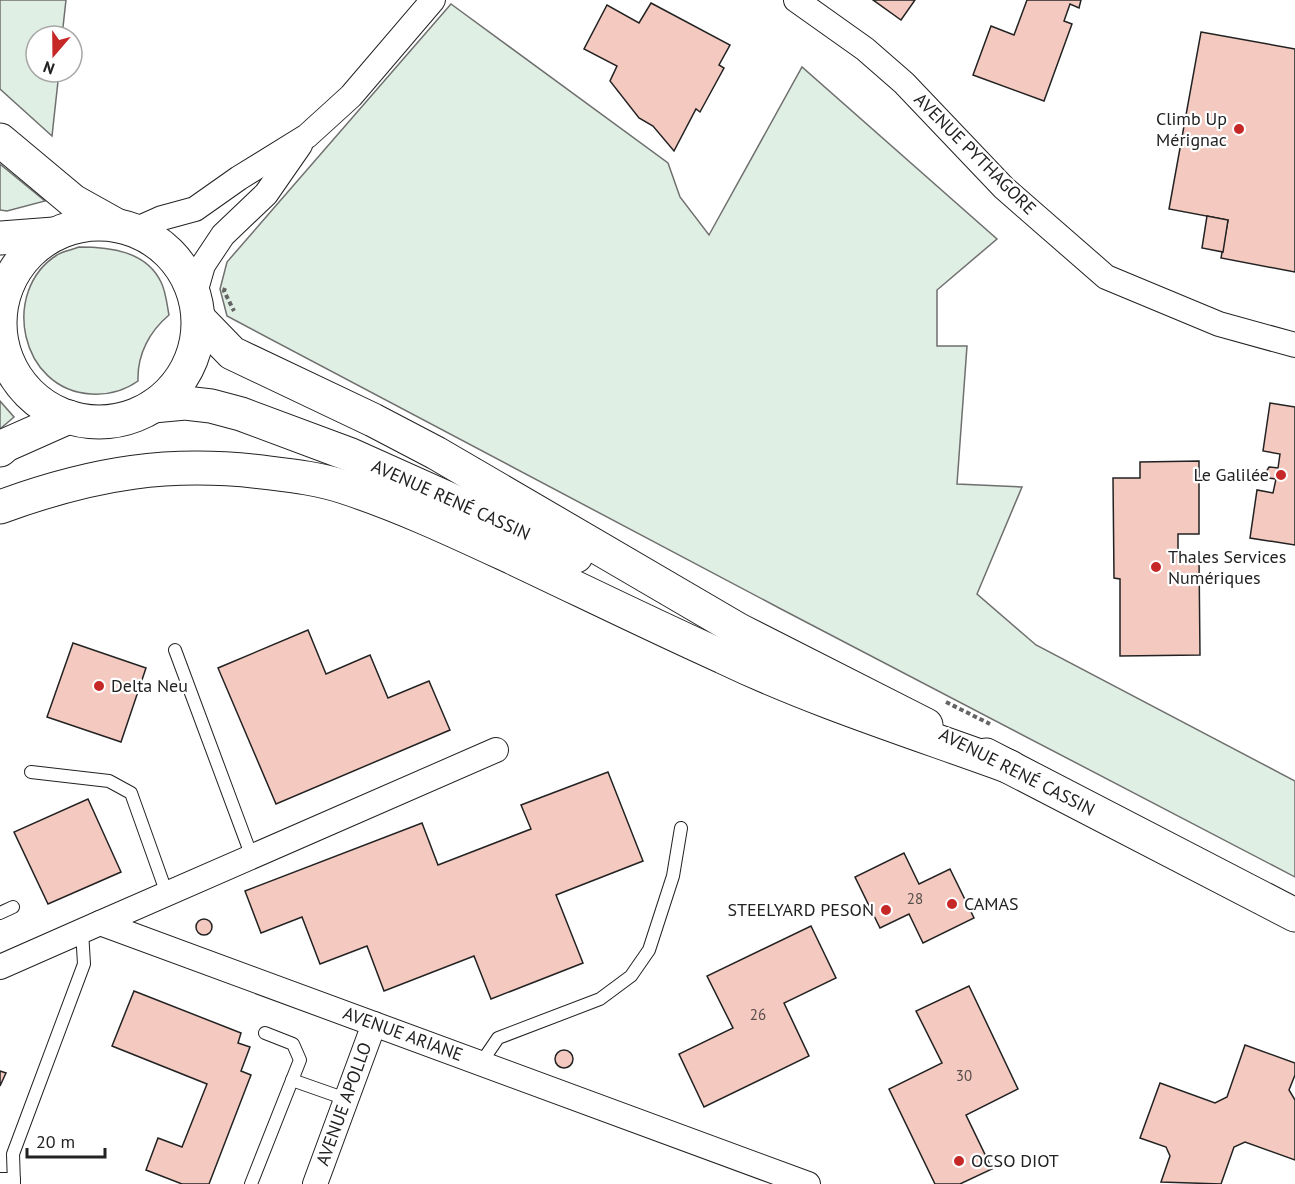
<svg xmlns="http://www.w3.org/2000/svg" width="1295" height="1184" viewBox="0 0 1295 1184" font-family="'PT Sans',sans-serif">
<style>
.green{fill:#e0efe3;stroke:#6f6f6f;stroke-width:1.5}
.building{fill:#f3c9c0;stroke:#222;stroke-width:1.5}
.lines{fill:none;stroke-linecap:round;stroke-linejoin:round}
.lane-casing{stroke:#222;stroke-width:14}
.street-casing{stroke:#222;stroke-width:26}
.primary-casing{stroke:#222;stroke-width:35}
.highway-casing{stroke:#222;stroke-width:35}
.path{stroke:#646464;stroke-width:4;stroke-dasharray:4.5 3;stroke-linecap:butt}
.lane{stroke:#fff;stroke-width:12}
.street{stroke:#fff;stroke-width:24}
.primary{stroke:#fff;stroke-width:33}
.highway{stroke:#fff;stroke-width:33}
.poi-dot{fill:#c62828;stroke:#fff;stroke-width:2}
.labels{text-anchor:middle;stroke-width:4.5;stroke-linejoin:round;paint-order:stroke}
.number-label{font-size:15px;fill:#564c4a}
.poi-label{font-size:18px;fill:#222;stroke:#fff;text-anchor:start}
.street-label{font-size:18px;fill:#222;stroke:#fff}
</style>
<rect width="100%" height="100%" fill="#fff"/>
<g class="green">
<path d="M0,0H66L62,36H36V72H59L52,136L0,89Z"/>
<path d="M451,4L668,163L680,197L709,235L802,67L997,239L937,290V346H967L957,484L1022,487L977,594L1036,645L1295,781V877L781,609L227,316L220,289L227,262Z"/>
<path d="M0,164L45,201L7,211L0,210Z"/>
<path d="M79,247C110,247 146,251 161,282C166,292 167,305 169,315C150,331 137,354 138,381C124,391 108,395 91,394C20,390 0,291 57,255C63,251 72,250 79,247Z"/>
<path d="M0,401L14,417L0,429Z"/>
</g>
<g class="building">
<path d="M873,0H915L901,20Z"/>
<path d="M1027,0H1081L1079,8L1070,4L1064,21L1072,24L1044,101L973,75L991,26L1014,35Z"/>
<path d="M651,3L730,45L719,65L724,68L700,112L696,109L674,151L653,126L639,118L610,81L617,66L584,49L607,5L639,23Z"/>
<path d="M1201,32L1295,49V272L1221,258L1228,220L1169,209Z"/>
<path d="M1207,216L1228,220L1223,252L1202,248Z"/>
<path d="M1270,403L1295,407V545L1250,538L1257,490L1273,493L1276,479L1268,478L1266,472L1269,467L1278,468L1280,454L1263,451Z"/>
<path d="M1199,461V534H1178V555H1199L1200,655L1120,656V579L1114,578L1113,478H1140V462Z"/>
<path d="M308,630L326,674L370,655L388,698L429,681L450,730L276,804L218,668Z"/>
<path d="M73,643L146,668L121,742L47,717Z"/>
<path d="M608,772L643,861L556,895L583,963L491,999L474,956L384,991L367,946L320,964L302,917L261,933L245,891L422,823L438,865L531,829L521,805Z"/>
<path d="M88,799L121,872L48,904L14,832Z"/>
<path d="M904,853L919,884L950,869L974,918L923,943L909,914L880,928L855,877Z"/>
<circle cx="204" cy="927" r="8"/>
<path d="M811,926L836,978L784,1003L809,1056L704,1107L679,1054L733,1028L707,976Z"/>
<path d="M969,986L1018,1089L966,1115L992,1169L960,1184H935L889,1089L942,1063L916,1011Z"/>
<path d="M134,991L241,1033L238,1043L250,1047L241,1071L251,1075L209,1184H182L146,1170L158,1138L182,1147L207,1084L112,1046Z"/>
<path d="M1245,1045L1295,1063V1075L1289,1090L1295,1100V1160L1245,1142L1234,1147L1221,1184L1161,1182L1170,1156L1166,1147L1140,1138L1160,1083L1215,1103L1227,1097Z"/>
<circle cx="564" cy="1059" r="9"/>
<path d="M0,1071L6,1073L0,1086Z"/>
</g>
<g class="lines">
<defs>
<g id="lane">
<path d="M175,650L252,857"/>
<path d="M31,772L109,781L131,793L167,894"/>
<path d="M0,913L13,907"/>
<path d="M481,1063L498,1038L600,999L631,976L649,950L673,876L681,828"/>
<path d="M292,1080L346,1099"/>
<path d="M0,1179H14"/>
<path d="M14,1184L13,1154L84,964L82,931"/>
<path d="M251,1184L300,1060L293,1044L265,1033"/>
</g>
<g id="street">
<path d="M796,0L865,49L904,83L1004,188L1106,277L1219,324L1295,345"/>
<path d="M135,230L162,218L195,209L239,178L307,136L351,96L433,0"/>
<path d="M195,293L203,265L223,235L266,194L300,145"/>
<path d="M100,923L496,750"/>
<path d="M0,967L100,923L808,1184"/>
<path d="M315,1184L374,1024"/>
</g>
<g id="primary">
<circle cx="99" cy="323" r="99"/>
<path d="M0,238L54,234"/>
<path d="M199,319L232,353L373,420L436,453L739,630L926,725"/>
<path d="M153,406L185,403L211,406L241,414L351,455L576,556"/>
<path d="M986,755L1295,915"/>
</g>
<g id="highway">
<path d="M0,140L73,201L116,225"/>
<path d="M0,450L6,445L69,417"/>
<path d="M0,507C93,473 170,460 270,473C295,476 320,479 344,487C402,506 457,532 513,558C583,591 652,625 723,657C815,701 914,732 1010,767"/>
</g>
</defs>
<use href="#lane" class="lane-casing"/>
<use href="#street" class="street-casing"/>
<use href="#primary" class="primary-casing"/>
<use href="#highway" class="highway-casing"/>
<g class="path">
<path d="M225,288L224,291L234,311"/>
<path d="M946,702L990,724"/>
</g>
<use href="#lane" class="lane"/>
<use href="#street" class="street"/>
<use href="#primary" class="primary"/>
<use href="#highway" class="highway"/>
</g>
<g class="poi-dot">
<circle cx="1239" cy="129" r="6"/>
<circle cx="1281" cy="475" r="6"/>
<circle cx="1156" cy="567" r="6"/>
<circle cx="99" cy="686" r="6"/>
<circle cx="952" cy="904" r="6"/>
<circle cx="886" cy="910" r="6"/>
<circle cx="959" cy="1161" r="6"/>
</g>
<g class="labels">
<g class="number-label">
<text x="915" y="904">28</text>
<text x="758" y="1020">26</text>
<text x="964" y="1081">30</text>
</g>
<g class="poi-label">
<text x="1227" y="125" text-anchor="end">Climb Up<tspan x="1227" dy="21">Mérignac</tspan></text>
<text x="1269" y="481" text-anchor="end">Le Galilée</text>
<text x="1168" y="563">Thales Services<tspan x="1168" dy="21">Numériques</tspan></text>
<text x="111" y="692">Delta Neu</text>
<text x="964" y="910">CAMAS</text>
<text x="874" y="916" text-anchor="end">STEELYARD PESON</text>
<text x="971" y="1167">OCSO DIOT</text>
</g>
<g class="street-label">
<text transform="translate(975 154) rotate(45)" y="6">AVENUE PYTHAGORE</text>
<text transform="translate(451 500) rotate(24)" y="6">AVENUE RENÉ CASSIN</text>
<text transform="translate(1017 772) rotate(27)" y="6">AVENUE RENÉ CASSIN</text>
<text transform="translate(403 1034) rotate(20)" y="6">AVENUE ARIANE</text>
<text transform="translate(344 1104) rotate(-70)" y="6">AVENUE APOLLO</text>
</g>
</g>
<g transform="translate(54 54) rotate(200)"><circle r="28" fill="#ffffff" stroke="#a7a7a7" stroke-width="1.5"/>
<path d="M0-4.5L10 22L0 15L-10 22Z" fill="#c62828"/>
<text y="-9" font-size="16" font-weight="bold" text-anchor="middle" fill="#222222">N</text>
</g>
<path d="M27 1148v9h78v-9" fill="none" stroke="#222222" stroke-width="3"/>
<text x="36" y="1148" font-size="18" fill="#222222" stroke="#ffffff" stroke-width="4.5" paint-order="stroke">20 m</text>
</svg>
